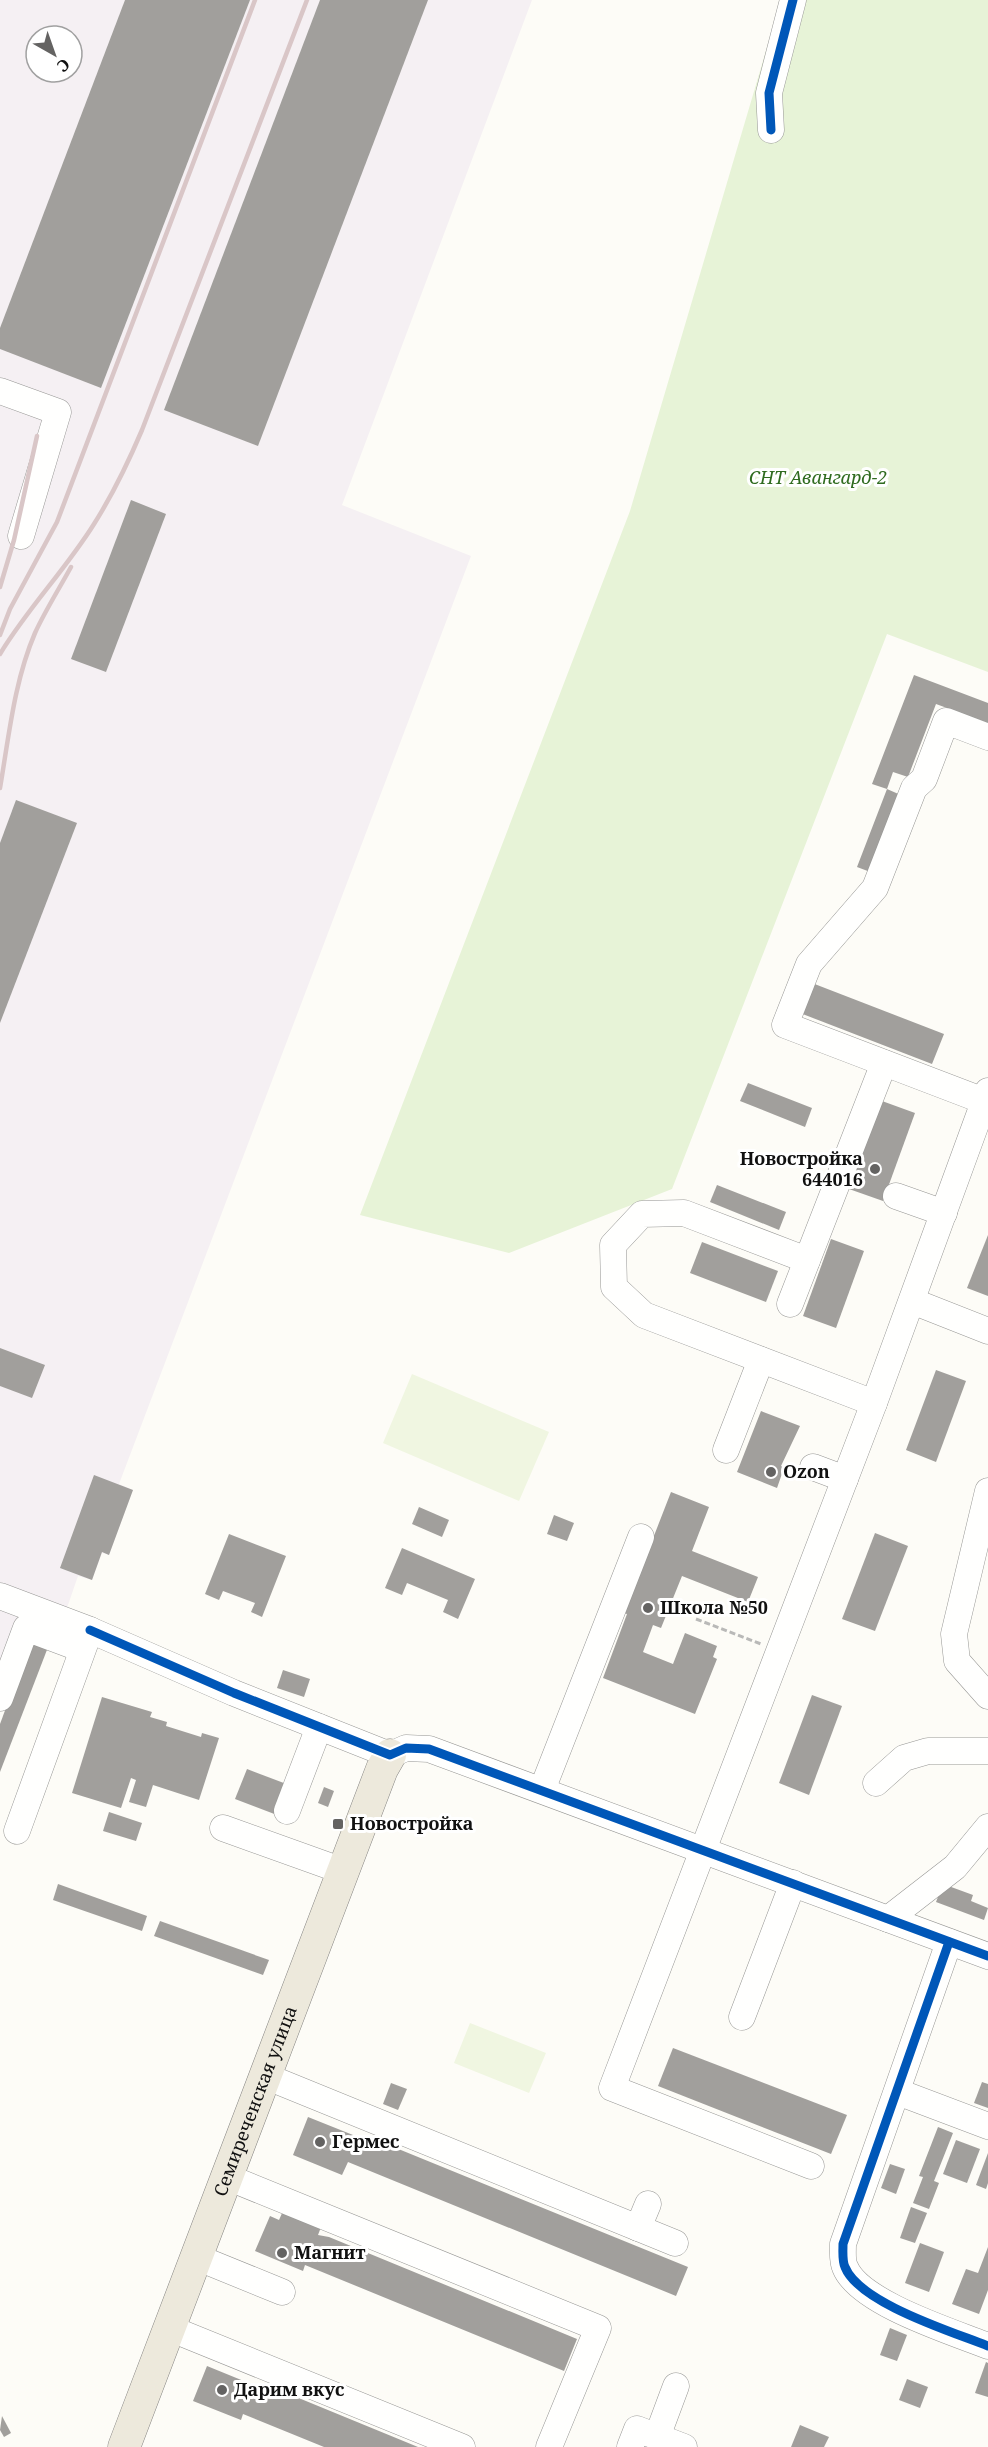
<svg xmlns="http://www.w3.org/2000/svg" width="988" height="2447" viewBox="0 0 988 2447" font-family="'Noto Serif',serif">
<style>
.industrial{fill:#f5f0f3;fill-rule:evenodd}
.green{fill:#e7f3d7}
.pitch{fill:#f0f6e1}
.building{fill:#a19f9c}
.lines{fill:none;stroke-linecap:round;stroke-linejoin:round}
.minor-casing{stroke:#979795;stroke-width:27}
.major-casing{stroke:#858482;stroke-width:33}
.path{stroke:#b9b9b8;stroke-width:3;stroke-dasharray:6 3;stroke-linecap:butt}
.minor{stroke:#fffffe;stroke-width:26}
.major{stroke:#ede9dc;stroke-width:32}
.rail{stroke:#d9c6c7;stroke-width:4.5}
.cycleway-casing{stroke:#fff;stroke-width:13}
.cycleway{stroke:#0057b8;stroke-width:9}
.poi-dot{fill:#646362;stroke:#fff;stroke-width:2}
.labels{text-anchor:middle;stroke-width:6;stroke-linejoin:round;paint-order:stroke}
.park-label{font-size:18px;font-style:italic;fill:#2f6b1f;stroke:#fff}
.poi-label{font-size:18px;font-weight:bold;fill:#111;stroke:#fff;text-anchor:start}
.street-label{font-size:18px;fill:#111;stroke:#fff}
</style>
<rect width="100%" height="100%" fill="#fdfcf7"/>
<path class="industrial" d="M0,0H532L342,505L471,556L119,1484L133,1490L109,1555L102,1553L92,1580L78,1576L59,1631L19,1616L0,1662ZM36,36H72V72H36Z"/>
<path class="green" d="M781,0H988V672L887,634L672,1189L509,1253L360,1215L630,511Z"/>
<g class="pitch">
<path d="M412,1374L549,1432L519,1501L383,1443Z"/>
<path d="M470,2023L546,2053L529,2093L454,2063Z"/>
</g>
<g class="building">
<path d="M125,0H250L101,388L0,349V328Z"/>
<path d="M320,0H428L258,446L164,410Z"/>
<path d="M131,500L166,514L106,672L71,659Z"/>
<path d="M914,675L988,703V723L936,704L908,777L893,772L887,789L903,796L873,873L857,867L887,789L872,784Z"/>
<path d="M16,800L77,823L0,1023V843Z"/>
<path d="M812,983L944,1034L932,1064L800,1013Z"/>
<path d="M748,1083L812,1108L805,1127L740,1101Z"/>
<path d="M882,1101L915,1113L883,1201L849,1189Z"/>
<path d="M717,1185L786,1212L779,1230L710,1202Z"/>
<path d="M988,1235V1296L967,1288Z"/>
<path d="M831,1239L864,1251L836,1328L803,1316Z"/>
<path d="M702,1242L778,1271L766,1302L690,1273Z"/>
<path d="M0,1348L45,1365L32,1398L0,1386Z"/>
<path d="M936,1370L966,1381L936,1462L906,1450Z"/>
<path d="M761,1411L800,1426L781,1466L784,1468L777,1488L737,1472Z"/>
<path d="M94,1475L133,1490L109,1555L102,1552L92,1580L60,1568Z"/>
<path d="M671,1492L709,1507L692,1551L758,1577L748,1602L682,1576L661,1628L653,1625L643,1652L673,1664L685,1633L717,1646L713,1657L717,1659L695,1714L603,1678L627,1614L624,1613Z"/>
<path d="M419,1507L449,1520L442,1537L412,1524Z"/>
<path d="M554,1515L574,1523L567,1541L547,1534Z"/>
<path d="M875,1533L908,1546L875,1631L842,1619Z"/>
<path d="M229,1534L286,1556L262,1617L251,1612L255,1603L223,1591L219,1600L205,1594Z"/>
<path d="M402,1548L475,1579L458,1619L443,1612L448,1600L407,1583L402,1595L385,1588Z"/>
<path d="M33,1635L50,1642L0,1772V1724Z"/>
<path d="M283,1670L310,1679L304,1697L277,1688Z"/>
<path d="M812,1695L842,1706L809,1795L779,1783Z"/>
<path d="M102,1697L152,1712L150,1717L167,1722L166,1726L201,1737L202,1733L219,1738L199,1800L153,1785L146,1807L129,1802L136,1780L131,1778L121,1808L72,1793Z"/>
<path d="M247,1769L289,1785L277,1815L235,1799Z"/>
<path d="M324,1787L334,1791L328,1807L318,1803Z"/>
<path d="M109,1812L142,1823L136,1841L103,1831Z"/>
<path d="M58,1884L147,1916L142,1931L53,1900Z"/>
<path d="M943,1884L973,1895L971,1901L988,1908L984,1920L936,1902Z"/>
<path d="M160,1921L269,1960L263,1975L154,1936Z"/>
<path d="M673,2048L847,2115L831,2154L658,2086Z"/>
<path d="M982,2082L988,2084V2108L974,2103Z"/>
<path d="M391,2083L407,2089L398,2110L383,2104Z"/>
<path d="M308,2117L368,2141L369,2137L688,2267L676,2296L348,2162L342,2175L293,2155Z"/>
<path d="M938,2127L953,2133L934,2181L939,2183L929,2209L913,2203L923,2177L919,2176Z"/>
<path d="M956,2140L980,2149L967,2183L943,2174Z"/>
<path d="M988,2153V2183L986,2189L976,2185Z"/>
<path d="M890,2164L905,2169L896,2194L881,2188Z"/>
<path d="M911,2207L927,2213L915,2243L900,2238Z"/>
<path d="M283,2211L321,2227L318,2235L329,2237L577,2339L564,2371L305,2265L303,2271L255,2251L270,2216L279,2220Z"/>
<path d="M920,2243L944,2252L929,2292L905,2283Z"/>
<path d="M988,2247V2290L979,2314L952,2304L966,2269L978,2273Z"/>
<path d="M890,2328L907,2335L897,2361L880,2355Z"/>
<path d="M986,2362L988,2363V2397L975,2393Z"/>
<path d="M207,2366L266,2390L267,2385L418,2447H324L243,2414L241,2420L193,2401Z"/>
<path d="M907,2379L928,2387L920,2408L899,2400Z"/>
<path d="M2,2416L11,2433L4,2437L0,2430Z"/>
<path d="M800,2425L829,2437L824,2447H791Z"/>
</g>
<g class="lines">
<defs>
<g id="minor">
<path d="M771,130L769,93L793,0"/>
<path d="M0,391L58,412L21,536"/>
<path d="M984,1101L785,1025L809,964L875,888L914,788L924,779L946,721L988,737"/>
<path d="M896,1196L944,1213"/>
<path d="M807,1260L684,1213L642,1214L613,1245L614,1287L644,1315L874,1403"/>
<path d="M912,1301L988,1331"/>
<path d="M790,1304L884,1063"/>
<path d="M726,1450L761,1360"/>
<path d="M813,1467L845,1479"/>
<path d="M988,1491L954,1634L957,1661L988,1696"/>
<path d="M0,1596L90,1630L234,1693L390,1755L406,1748L429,1749L988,1956"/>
<path d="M0,1698L26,1628L82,1649"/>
<path d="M876,1783L904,1758L928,1751H988"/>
<path d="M542,1790L641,1537"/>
<path d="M287,1811L319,1727"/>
<path d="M223,1828L343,1871"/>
<path d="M17,1831L90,1630"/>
<path d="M888,1919L955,1867L988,1827"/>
<path d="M949,1942L843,2244C843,2251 842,2261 845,2267C859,2303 953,2332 988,2346"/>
<path d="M742,2017L793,1883"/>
<path d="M265,2076L675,2243"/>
<path d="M898,2092L988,2126"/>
<path d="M811,2166L612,2088L874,1403L988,1091"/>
<path d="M227,2177L598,2328L549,2447"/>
<path d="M638,2228L648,2204"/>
<path d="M196,2257L282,2292"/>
<path d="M169,2328L462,2447"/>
<path d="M657,2437L676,2386"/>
<path d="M630,2447L637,2429L684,2447"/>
</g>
<g id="major">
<path id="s1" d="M124,2447L382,1769L390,1755"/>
</g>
</defs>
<use href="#minor" class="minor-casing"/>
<use href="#major" class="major-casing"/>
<path class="path" d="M696,1619L761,1644"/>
<use href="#minor" class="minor"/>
<use href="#major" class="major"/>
<g class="rail">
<path d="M0,587L14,540L37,436"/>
<path d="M0,635L10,609L57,522L255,0"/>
<path d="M0,654C28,608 66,569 94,524C113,494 128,463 142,430L307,0"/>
<path d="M0,788C9,736 14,682 35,633C45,611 59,589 71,567"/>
</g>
<defs>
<g id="cycleway">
<path d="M771,130L769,93L793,0"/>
<path d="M90,1630L234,1693L390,1755L406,1748L429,1749L988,1956"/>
<path d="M949,1942L843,2244C843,2251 842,2261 845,2267C859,2303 953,2332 988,2346"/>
</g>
</defs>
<use href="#cycleway" class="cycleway-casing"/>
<use href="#cycleway" class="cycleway"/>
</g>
<g class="poi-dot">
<circle cx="875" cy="1169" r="6"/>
<circle cx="771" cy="1472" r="6"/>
<circle cx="648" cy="1608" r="6"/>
<rect x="332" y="1818" width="12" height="12" rx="3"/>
<circle cx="320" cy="2142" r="6"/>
<circle cx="282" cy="2253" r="6"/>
<circle cx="222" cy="2390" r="6"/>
</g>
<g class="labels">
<g class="park-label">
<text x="818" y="484">СНТ Авангард-2</text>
</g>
<g class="poi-label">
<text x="863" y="1165" text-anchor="end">Новостройка<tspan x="863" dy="21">644016</tspan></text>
<text x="783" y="1478">Ozon</text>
<text x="660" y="1614">Школа №50</text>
<text x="350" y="1830">Новостройка</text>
<text x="332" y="2148">Гермес</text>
<text x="294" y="2259">Магнит</text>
<text x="234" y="2396">Дарим вкус</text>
</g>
<g class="street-label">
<text dy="6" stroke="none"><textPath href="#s1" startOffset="370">Семиреченская улица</textPath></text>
</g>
</g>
<g transform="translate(54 54) rotate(140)"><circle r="28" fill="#ffffff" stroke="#a0a0a0" stroke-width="1.5"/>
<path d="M0-4.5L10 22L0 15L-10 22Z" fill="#646362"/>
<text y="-9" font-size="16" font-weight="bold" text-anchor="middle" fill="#111111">С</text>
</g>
</svg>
